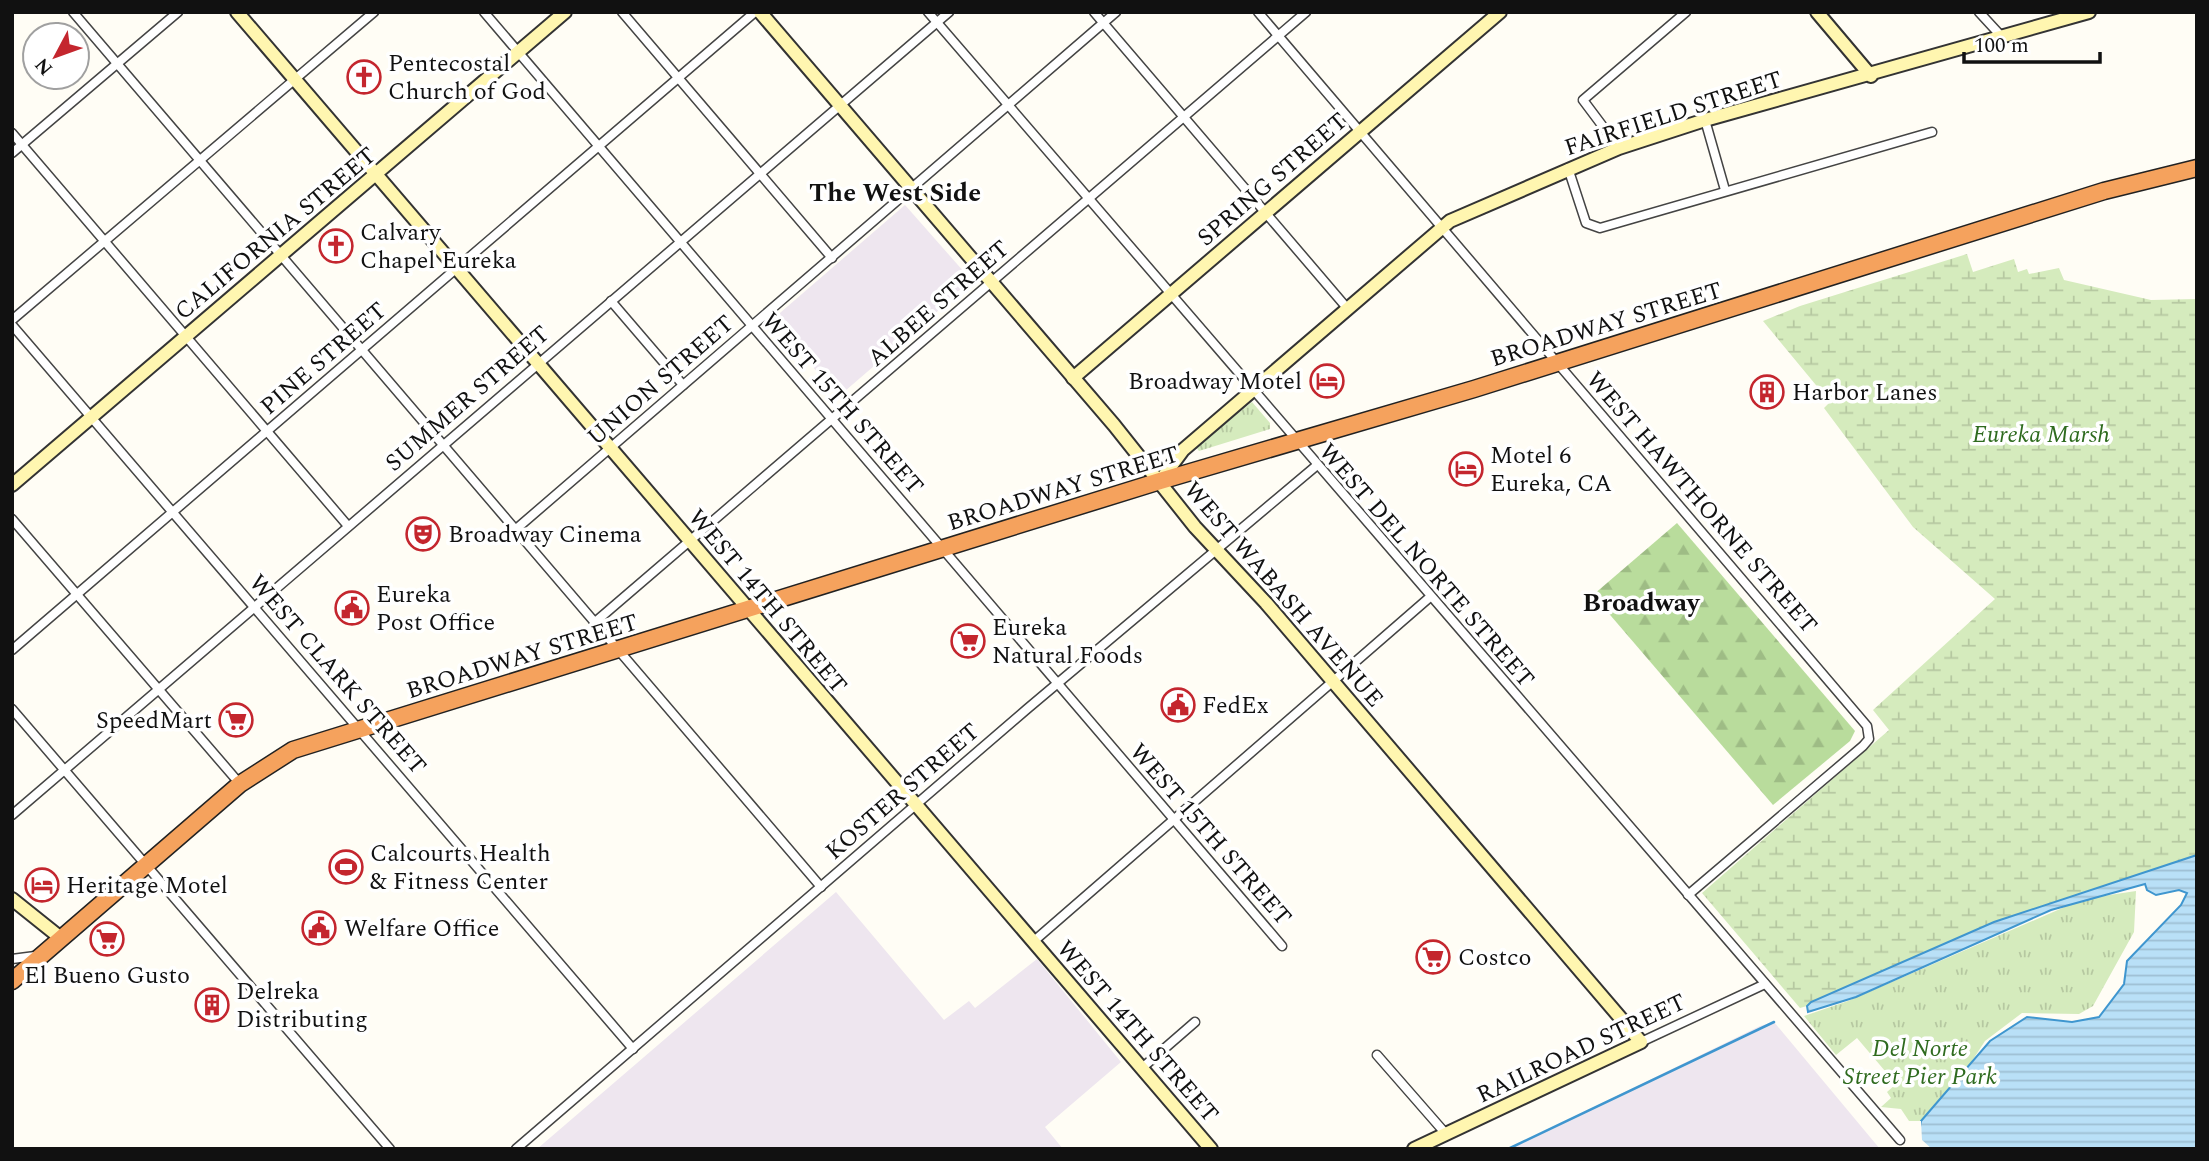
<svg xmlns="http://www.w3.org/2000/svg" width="2209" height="1161" viewBox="0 0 2209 1161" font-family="Spectral,serif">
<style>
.industrial{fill:#eee6ef}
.forest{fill:url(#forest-firs)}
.wetland{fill:url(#wetland-marsh)}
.park{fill:url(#park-tufts)}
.water{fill:url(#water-rules);stroke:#3f96cf;stroke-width:2}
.pier{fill:#fffdf5}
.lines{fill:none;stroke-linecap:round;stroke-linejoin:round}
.stream{stroke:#3f96cf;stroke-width:2.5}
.street-casing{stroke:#444;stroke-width:11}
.secondary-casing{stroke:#333;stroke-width:16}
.highway-casing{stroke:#222;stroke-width:19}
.street{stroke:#fff;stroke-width:8}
.secondary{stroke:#fff6b0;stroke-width:12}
.highway{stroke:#f5a25d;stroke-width:16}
.labels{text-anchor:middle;stroke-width:7;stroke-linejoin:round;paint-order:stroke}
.poi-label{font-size:24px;fill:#111;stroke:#fff;text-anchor:start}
.street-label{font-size:24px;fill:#111;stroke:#fff}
.park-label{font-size:24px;font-style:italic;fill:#2f6b1f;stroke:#fff}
.neighbourhood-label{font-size:26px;font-weight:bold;fill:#111;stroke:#fff}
</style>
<defs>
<pattern id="forest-firs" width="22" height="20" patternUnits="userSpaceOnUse" patternTransform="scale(1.75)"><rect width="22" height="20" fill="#b9dc9c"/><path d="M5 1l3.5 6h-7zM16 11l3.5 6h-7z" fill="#9ebc85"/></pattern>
<pattern id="wetland-marsh" width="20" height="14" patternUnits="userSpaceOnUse" patternTransform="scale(1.75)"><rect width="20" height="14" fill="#d5ebbd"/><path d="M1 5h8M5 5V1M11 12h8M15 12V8" fill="none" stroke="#b6c8a1"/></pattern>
<pattern id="park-tufts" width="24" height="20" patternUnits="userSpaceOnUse" patternTransform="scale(1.75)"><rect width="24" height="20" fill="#d5ebbd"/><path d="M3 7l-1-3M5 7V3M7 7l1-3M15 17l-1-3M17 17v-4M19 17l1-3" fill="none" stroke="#b6c8a1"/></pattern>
<pattern id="water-rules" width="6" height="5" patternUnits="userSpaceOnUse" patternTransform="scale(1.75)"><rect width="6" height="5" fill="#b9e0f7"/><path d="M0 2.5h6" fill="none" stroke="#9ebfd3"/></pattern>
</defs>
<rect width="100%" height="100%" fill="#fffdf5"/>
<g class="industrial">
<path d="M905,205L972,281L941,304L939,310L838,397L773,319Z"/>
<path d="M836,892L944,1020L969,1001L975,1008L1037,959L1121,1062L1045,1127L1063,1149H537Z"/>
<path d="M1774,1022L1880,1149H1508L1760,1026Z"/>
</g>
<path class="forest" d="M1677,523L1855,731L1850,741L1773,805L1593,595Z"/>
<path class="wetland" d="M1967,254L1973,272L2014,259L2018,272L2027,269L2029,274L2059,268L2064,280L2151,300L2197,299V1149L1968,1067L1990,1041L2027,1017L2093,1032L2181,905L2187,893L2179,890L2156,895L2147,890L2145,884L2051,910L1855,997L1808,1012L1807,1006L1800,1008L1702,893L1889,730L1873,710L1995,599L1913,527L1824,408L1830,402L1763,321L1800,306Z"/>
<g class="park">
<path d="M1252,402L1270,423V429L1199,451L1196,447Z"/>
<path d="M2136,891L2134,932L2093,1006L2079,1014L2022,1013L1985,1041L1968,1067L1921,1121H1909L1901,1109L1881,1107L1891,1098L1887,1092L1896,1084L1857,1038L1836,1055L1804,1016L1848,1001L2083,899Z"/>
</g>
<path class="water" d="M2197,855V1149H1922L1918,1139L1921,1121L1990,1041L2027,1017L2072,1022L2099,1017L2124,984L2127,961L2181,905L2187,893L2179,890L2156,895L2147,890L2145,884L2051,910L1856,997L1808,1012L1807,1006L1811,1002L1994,922Z"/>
<path class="pier" d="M1917,1121H1921L1922,1140L1932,1149H1919L1915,1139Z"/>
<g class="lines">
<path class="stream" d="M1508,1149L1774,1022"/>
<defs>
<g id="street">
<path d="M73,12L821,887"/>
<path d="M484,12L1282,946"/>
<path d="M622,12L832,258"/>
<path d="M928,12L1900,1140"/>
<path d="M1094,12L1347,308"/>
<path d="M1258,12L1867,726L1869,739L1863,746L1688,895"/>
<path d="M1979,12L2002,37"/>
<path d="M1705,120L1725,190"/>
<path d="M12,133L348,526"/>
<path d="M1619,148L1583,100L1686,12"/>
<path d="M12,153L178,12"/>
<path d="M1568,168L1586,223L1600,228L1932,132"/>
<path d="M611,301L683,385"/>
<path d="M12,320L374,12"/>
<path d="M12,325L633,1049"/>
<path d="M12,519L240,784"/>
<path d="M515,530L1116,12"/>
<path d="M594,623L1306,12"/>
<path d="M12,650L755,12"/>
<path d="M12,709L390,1149"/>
<path d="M12,815L949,12"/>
<path d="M1034,941L1430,597"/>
<path d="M12,959L35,956"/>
<path d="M1641,1042L1765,984"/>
<path d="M1377,1055L1446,1134"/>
<path d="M1142,1068L1195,1022"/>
<path d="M516,1149L1027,709L1316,466"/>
</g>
<g id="secondary">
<path d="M237,12L1211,1149"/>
<path d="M760,12L1114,425L1195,527L1266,603L1641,1042L1414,1149"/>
<path d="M1817,12L1871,76"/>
<path d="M1073,378L1500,12"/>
<path d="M1160,481L1183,450L1450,221L1619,148L1705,120L2089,12"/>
<path d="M12,485L565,12"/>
<path d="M12,899L62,939"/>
</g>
<path id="highway" d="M12,981L240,784L293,750L1160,481L1474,389L2104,191L2197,168"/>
</defs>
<use href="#street" class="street-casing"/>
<use href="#secondary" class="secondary-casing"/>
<use href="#highway" class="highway-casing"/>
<use href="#street" class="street"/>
<use href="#secondary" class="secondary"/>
<use href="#highway" class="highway"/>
</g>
<defs>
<symbol id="church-ring" viewBox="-11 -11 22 22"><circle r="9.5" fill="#fff" stroke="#c4262e" stroke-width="1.5"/><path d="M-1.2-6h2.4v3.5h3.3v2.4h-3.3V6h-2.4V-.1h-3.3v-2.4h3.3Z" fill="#c4262e"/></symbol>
<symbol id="hotel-ring" viewBox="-11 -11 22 22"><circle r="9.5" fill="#fff" stroke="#c4262e" stroke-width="1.5"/><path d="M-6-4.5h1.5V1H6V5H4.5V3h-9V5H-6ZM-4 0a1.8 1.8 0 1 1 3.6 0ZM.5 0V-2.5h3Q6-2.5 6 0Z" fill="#c4262e"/></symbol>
<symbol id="building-ring" viewBox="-11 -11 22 22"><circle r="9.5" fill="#fff" stroke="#c4262e" stroke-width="1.5"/><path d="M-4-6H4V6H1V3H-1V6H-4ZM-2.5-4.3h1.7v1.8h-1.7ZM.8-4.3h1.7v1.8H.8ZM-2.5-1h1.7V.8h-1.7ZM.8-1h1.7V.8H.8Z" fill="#c4262e"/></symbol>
<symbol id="theatre-ring" viewBox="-11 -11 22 22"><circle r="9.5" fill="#fff" stroke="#c4262e" stroke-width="1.5"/><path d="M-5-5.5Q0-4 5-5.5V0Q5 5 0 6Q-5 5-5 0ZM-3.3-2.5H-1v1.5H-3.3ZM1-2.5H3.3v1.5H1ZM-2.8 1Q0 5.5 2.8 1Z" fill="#c4262e"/></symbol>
<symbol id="civic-ring" viewBox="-11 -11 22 22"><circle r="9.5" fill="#fff" stroke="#c4262e" stroke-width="1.5"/><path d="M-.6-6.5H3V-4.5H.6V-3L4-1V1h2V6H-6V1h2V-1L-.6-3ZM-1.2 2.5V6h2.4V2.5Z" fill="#c4262e"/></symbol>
<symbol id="supermarket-ring" viewBox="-11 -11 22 22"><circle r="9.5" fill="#fff" stroke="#c4262e" stroke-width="1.5"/><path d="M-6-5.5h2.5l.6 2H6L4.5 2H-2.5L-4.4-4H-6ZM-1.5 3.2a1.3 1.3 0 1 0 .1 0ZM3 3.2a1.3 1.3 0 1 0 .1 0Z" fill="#c4262e"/></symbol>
<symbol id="stadium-ring" viewBox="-11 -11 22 22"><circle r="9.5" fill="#fff" stroke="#c4262e" stroke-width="1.5"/><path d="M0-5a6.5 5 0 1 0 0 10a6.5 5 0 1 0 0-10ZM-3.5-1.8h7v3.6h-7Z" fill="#c4262e"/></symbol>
</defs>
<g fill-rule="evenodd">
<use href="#church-ring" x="345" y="58" width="38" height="38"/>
<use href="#church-ring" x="317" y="227" width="38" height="38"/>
<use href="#hotel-ring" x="1308" y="362" width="38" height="38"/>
<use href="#building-ring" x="1748" y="373" width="38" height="38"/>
<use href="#hotel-ring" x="1447" y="450" width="38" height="38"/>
<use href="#theatre-ring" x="404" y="515" width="38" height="38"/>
<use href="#civic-ring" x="333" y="589" width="38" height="38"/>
<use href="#supermarket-ring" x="949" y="622" width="38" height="38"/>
<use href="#civic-ring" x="1159" y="686" width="38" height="38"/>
<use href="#supermarket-ring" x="217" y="701" width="38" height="38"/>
<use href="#stadium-ring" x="327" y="848" width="38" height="38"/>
<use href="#hotel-ring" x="23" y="866" width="38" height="38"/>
<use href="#civic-ring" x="300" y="909" width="38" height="38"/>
<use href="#supermarket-ring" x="88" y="920" width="38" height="38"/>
<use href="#supermarket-ring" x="1414" y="938" width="38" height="38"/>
<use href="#building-ring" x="193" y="986" width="38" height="38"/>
</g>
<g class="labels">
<g class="poi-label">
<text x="388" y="71">Pentecostal<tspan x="388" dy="28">Church of God</tspan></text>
<text x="360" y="240">Calvary<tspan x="360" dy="28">Chapel Eureka</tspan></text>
<text x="1302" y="389" text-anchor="end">Broadway Motel</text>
<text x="1792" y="400">Harbor Lanes</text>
<text x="1490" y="463">Motel 6<tspan x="1490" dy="28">Eureka, CA</tspan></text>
<text x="448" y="542">Broadway Cinema</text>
<text x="376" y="602">Eureka<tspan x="376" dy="28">Post Office</tspan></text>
<text x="992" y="635">Eureka<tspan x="992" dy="28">Natural Foods</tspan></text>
<text x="1202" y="713">FedEx</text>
<text x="212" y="728" text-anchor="end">SpeedMart</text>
<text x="370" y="861">Calcourts Health<tspan x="370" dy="28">&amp; Fitness Center</tspan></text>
<text x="66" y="893">Heritage Motel</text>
<text x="344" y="936">Welfare Office</text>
<text x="1458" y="965">Costco</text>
<text x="107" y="983" text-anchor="middle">El Bueno Gusto</text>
<text x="236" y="999">Delreka<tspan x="236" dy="28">Distributing</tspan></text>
</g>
<g class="street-label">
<text transform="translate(1673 113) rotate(-18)" y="8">FAIRFIELD STREET</text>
<text transform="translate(1272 179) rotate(-41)" y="8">SPRING STREET</text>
<text transform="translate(275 233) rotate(-40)" y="8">CALIFORNIA STREET</text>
<text transform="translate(938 303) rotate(-41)" y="8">ALBEE STREET</text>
<text transform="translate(1606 324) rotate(-17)" y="8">BROADWAY STREET</text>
<text transform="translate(323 358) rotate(-41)" y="8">PINE STREET</text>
<text transform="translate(660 380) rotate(-41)" y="8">UNION STREET</text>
<text transform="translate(467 398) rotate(-41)" y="8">SUMMER STREET</text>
<text transform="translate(843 403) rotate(49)" y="8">WEST 15TH STREET</text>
<text transform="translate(1063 488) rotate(-17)" y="8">BROADWAY STREET</text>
<text transform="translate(1702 502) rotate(49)" y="8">WEST HAWTHORNE STREET</text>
<text transform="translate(1427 565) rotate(49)" y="8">WEST DEL NORTE STREET</text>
<text transform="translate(1284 594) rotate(49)" y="8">WEST WABASH AVENUE</text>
<text transform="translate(768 601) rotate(50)" y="8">WEST 14TH STREET</text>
<text transform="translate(522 656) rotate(-17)" y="8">BROADWAY STREET</text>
<text transform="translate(338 674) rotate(49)" y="8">WEST CLARK STREET</text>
<text transform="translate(902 791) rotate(-41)" y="8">KOSTER STREET</text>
<text transform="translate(1211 834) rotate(49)" y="8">WEST 15TH STREET</text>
<text transform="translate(1138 1031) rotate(49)" y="8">WEST 14TH STREET</text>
<text transform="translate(1581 1048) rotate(-25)" y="8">RAILROAD STREET</text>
</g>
<g class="park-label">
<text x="2041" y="442">Eureka Marsh</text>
<text x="1920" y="1056">Del Norte<tspan x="1920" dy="28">Street Pier Park</tspan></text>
</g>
<g class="neighbourhood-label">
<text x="895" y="201">The West Side</text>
<text x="1641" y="611">Broadway</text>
</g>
</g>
<rect width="2209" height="1161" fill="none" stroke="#111111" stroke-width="28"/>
<g transform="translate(56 56) rotate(229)"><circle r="33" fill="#ffffff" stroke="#a0a0a0" stroke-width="2"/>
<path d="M0-5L12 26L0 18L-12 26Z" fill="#c4262e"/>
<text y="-10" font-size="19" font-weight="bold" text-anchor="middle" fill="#111111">N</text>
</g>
<path d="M1964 52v10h136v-10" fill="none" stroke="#111111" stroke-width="3.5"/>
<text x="1974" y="52" font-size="21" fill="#111111" stroke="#ffffff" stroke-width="5" paint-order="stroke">100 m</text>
</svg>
